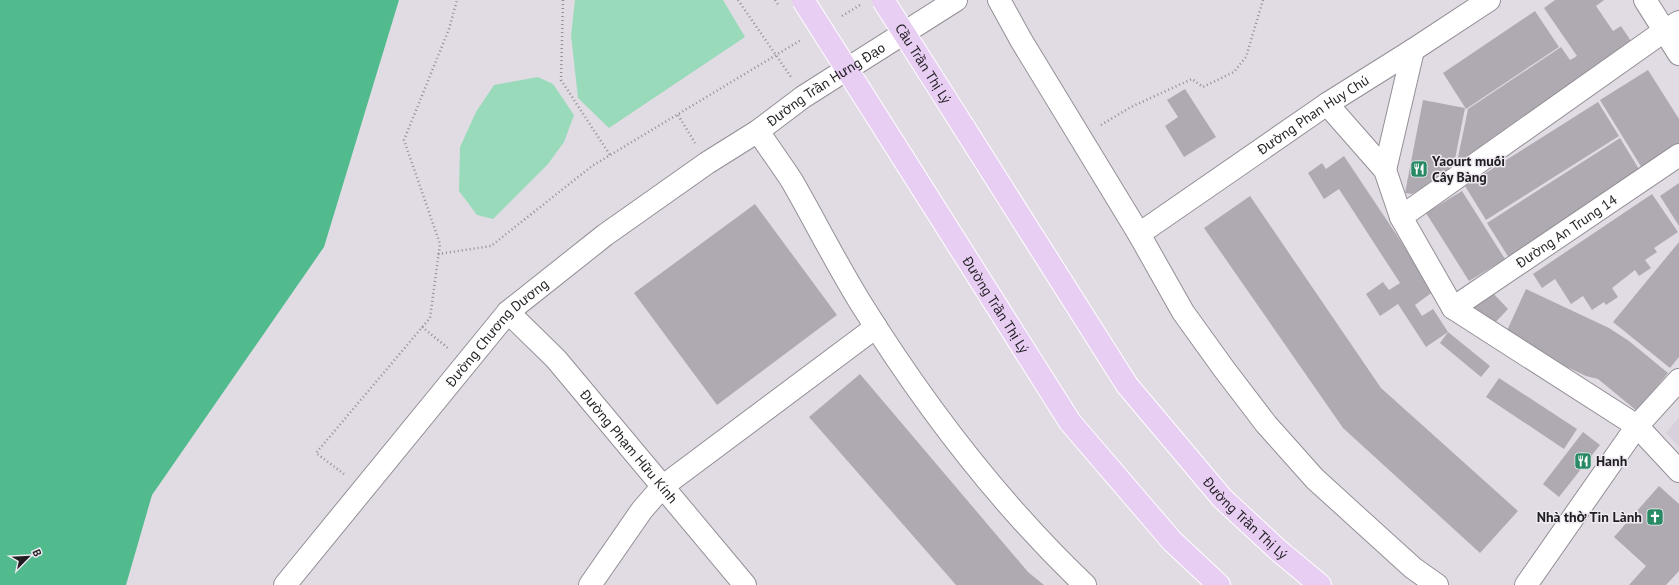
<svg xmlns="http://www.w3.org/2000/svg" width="1679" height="585" viewBox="0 0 1679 585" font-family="'PT Sans',sans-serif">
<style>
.built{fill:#d9d0de}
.green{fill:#98daba}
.water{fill:#52bb8e}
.building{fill:#afaab1}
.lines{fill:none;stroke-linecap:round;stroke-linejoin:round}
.street-casing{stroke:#948f96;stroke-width:24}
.secondary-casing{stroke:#948f96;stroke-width:24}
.primary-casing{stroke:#fff;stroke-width:24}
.path{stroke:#928e94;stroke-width:2.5;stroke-dasharray:1 3;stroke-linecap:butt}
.street{stroke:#fff;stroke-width:22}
.secondary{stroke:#fff;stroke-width:22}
.primary{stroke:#e8cef3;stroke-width:22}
.primary-bridge-casing{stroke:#fff;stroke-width:24;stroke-linecap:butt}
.path-bridge{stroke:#928e94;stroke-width:2.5;stroke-dasharray:1 3;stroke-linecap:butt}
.primary-bridge{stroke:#e8cef3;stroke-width:22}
.labels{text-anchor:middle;stroke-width:3;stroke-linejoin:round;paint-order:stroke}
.street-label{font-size:14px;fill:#201e21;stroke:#efe9f1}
.poi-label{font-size:14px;font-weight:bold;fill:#201e21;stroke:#efe9f1;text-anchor:start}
</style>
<rect width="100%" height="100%" fill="#e1dce4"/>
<path class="built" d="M1679,417V447L1666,433Z"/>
<g class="green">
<path d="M575,0H723L745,37L609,128L578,98L571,35Z"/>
<path d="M538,77L553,84L574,115L564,142L548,164L493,219L477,215L459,191L460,147L476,112L494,85Z"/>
</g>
<path class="water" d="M0,0H399L324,247L152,495L126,585H0Z"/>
<g class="building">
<path d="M1555,0H1604L1596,6L1613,31L1621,26L1635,47L1456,167L1468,109L1561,47L1570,60L1577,56L1544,8Z"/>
<path d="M1535,11L1559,47L1466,109L1443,73Z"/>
<path d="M1648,70L1679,119V149L1645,173L1600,100Z"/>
<path d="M1185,89L1216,137L1184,157L1165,126L1178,117L1167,100Z"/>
<path d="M1423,100L1465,108L1453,169L1412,194L1405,193Z"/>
<path d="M1598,102L1619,136L1486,220L1465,186Z"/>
<path d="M1620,138L1642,174L1509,258L1487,223Z"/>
<path d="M1344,156L1434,291L1415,305L1422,316L1433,309L1448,332L1426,347L1398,304L1380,316L1366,294L1383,282L1389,290L1400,283L1339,189L1324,199L1308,173L1322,163L1326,169Z"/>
<path d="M1679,183V226L1660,196Z"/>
<path d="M1462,191L1505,259L1469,281L1426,213Z"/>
<path d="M1652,194L1678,232L1654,248L1657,252L1645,260L1651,268L1639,276L1635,270L1612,288L1618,297L1606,305L1604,302L1592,310L1583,296L1571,304L1555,279L1542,288L1533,274Z"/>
<path d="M1250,196L1381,388L1518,511L1480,553L1343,428L1204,228Z"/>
<path d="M755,204L837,315L717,405L634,293Z"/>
<path d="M1679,242V357L1670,368L1613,322Z"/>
<path d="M1526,289L1609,328L1629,341L1668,373L1637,411L1598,379L1586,376L1504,337Z"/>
<path d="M1491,291L1508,309L1491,327L1473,310Z"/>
<path d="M1448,332L1490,366L1481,377L1440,343Z"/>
<path d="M860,374L1028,572L1044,585H956L809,417Z"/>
<path d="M1499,378L1577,429L1564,449L1486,397Z"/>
<path d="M1583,432L1600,445L1559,497L1543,484Z"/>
<path d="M1659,486L1679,504V571L1666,585H1629L1646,566L1614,537Z"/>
</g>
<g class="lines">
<defs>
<g id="street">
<path d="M999,0L1021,40L1139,234L1183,312L1224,369L1266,424L1315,479L1413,568L1437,585"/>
<path d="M1645,0L1679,54"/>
<path d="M1327,104L1385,170L1401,217L1453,308L1637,426L1679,471"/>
<path d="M758,131C769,148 781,164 792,181C815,221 836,263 860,302C924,405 997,501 1085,585"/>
<path d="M1385,170L1413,50"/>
<path d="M1401,217L1664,31L1679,22"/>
<path id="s1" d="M1139,234L1327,104L1413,50L1489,0"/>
<path id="s2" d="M1453,308L1679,155"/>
<path id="s3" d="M508,312L556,359L745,585"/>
<path d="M590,585L642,510L662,487L876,327"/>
<path d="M1526,585L1637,426L1679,380"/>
</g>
<g id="secondary">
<path id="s4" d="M285,585L508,312L605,235L707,163L758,131L803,97L956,0"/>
</g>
<g id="primary">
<path id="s5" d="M963,126L1127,385L1222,498L1278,550L1320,585"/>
<path id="s6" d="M905,161L1070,422L1172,541L1219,585"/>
</g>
</defs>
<use href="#street" class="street-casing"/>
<use href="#secondary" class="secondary-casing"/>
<use href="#primary" class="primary-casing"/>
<g class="path">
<path d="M563,0L561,80L610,155"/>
<path d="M738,0L791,77"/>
<path d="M842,16L860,5"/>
<path d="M678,115L695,143"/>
<path d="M1101,125L1131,107L1192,79L1203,87L1234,72L1246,57L1263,0"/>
<path d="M438,254L491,246L592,166L801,40"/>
<path d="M422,327L448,348"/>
<path d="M344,474L316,453L430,318L440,244L404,140L449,29L457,0"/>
</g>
<use href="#street" class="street"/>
<use href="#secondary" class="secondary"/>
<use href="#primary" class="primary"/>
<defs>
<g id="primary-bridge">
<path d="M803,0L905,161"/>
<path id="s7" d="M883,0L963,126"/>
</g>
</defs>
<use href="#primary-bridge" class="primary-bridge-casing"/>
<path class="path-bridge" d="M775,0L779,6"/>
<use href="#primary-bridge" class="primary-bridge"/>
</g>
<defs>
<symbol id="restaurant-square" viewBox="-11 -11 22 22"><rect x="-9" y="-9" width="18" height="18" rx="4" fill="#288a64" stroke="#efe9f1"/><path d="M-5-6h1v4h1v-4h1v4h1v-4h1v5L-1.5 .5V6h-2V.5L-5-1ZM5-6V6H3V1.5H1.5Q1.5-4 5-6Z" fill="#fff"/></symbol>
<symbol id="church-square" viewBox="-11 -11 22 22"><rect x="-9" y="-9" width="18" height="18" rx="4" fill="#288a64" stroke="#efe9f1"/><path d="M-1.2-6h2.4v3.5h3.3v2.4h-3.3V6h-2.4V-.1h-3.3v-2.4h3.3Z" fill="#fff"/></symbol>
</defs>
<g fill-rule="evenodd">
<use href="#restaurant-square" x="1409" y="159" width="20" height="20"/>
<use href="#restaurant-square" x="1573" y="451" width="20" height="20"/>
<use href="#church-square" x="1645" y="507" width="20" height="20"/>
</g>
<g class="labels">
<g class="street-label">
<text dy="5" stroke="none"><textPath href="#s7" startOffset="75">Cầu Trần Thị Lý</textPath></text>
<text dy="5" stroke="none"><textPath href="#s4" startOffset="744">Đường Trần Hưng Đạo</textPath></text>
<text dy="5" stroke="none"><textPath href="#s1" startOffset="211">Đường Phan Huy Chú</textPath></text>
<text dy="5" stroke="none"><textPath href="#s2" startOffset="137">Đường An Trung 14</textPath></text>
<text dy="5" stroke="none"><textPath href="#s6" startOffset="170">Đường Trần Thị Lý</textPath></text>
<text dy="5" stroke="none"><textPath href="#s4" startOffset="330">Đường Chương Dương</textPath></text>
<text dy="5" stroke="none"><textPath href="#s3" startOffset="181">Đường Phạm Hữu Kính</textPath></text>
<text dy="5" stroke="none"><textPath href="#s5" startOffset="485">Đường Trần Thị Lý</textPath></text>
</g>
<g class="poi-label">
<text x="1432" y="166">Yaourt muối<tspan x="1432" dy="16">Cây Bàng</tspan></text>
<text x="1596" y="466">Hanh</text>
<text x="1642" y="522" text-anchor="end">Nhà thờ Tin Lành</text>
</g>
</g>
<g transform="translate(28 557) rotate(66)" stroke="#efe9f1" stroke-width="3" paint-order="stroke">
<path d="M0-3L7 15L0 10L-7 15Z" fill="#201e21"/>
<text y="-6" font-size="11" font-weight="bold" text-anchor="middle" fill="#201e21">B</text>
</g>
</svg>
